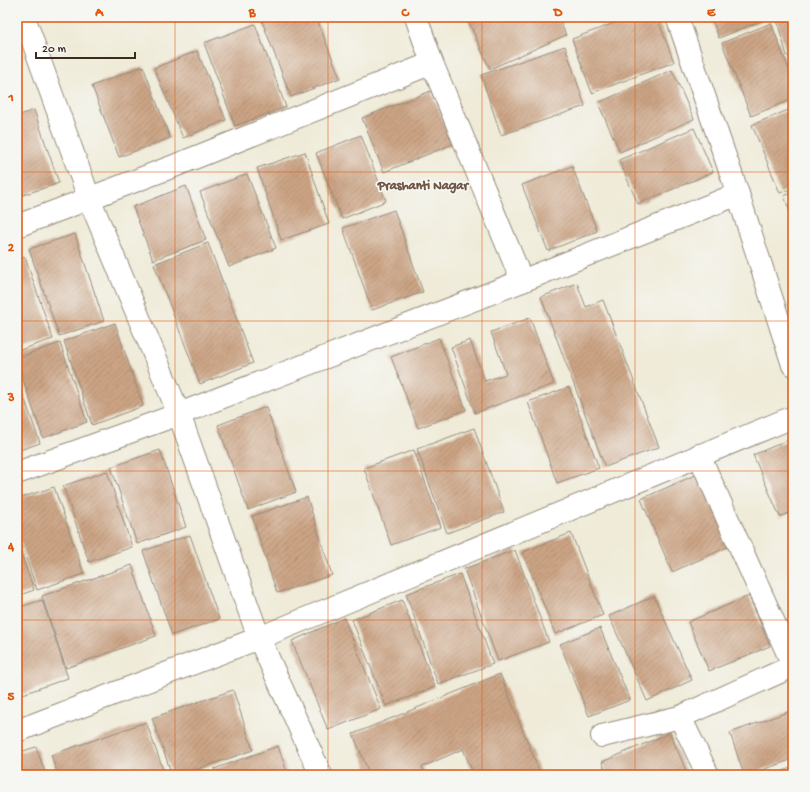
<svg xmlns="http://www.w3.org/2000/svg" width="810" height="792" viewBox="0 0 810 792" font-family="'Gochi Hand',sans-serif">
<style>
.building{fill:url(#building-hatch)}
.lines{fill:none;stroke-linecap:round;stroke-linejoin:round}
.minor-casing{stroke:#958a7b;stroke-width:24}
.minor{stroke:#fff;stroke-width:22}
.grid{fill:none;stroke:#df570d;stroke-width:1;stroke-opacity:0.55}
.labels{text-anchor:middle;stroke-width:3.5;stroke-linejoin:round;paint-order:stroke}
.neighbourhood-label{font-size:13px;font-weight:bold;fill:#6e5542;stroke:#f6f6f2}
.neatline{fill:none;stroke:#df570d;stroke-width:1.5}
.grid-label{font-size:13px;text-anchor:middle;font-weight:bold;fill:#df570d}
</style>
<defs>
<pattern id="building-hatch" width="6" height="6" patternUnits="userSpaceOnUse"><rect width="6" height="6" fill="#cca485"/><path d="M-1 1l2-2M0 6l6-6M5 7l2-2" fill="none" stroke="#a7866c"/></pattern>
</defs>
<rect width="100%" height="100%" fill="#f6f6f2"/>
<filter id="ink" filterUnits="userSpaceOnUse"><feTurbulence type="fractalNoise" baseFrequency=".025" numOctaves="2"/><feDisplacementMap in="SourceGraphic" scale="8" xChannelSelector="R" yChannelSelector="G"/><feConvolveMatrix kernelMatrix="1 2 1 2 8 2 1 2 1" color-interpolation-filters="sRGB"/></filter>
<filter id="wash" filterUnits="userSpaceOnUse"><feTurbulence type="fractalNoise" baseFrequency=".012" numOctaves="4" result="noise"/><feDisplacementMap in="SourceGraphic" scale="16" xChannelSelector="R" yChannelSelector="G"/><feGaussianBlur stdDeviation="0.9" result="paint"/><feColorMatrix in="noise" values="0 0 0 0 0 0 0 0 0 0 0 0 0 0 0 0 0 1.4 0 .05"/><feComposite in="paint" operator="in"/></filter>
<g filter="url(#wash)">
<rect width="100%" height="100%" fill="#efebd8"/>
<g id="blocks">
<g class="building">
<path d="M273,17H316L340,78L291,97L262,21Z"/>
<path d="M469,17H558L566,35L490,69L467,18Z"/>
<path d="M630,17H657L674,62L592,93L572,39Z"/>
<path d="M711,17H765L766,19L719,38Z"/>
<path d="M776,17H793V55L787,56Z"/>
<path d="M771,23L793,80V99L751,116L722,43Z"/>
<path d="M255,24L286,107L235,126L204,43Z"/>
<path d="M565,46L585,106L501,135L481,75Z"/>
<path d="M197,51L226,120L183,138L154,68Z"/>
<path d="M143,66L170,138L119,157L92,86Z"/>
<path d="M672,70L694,119L620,152L598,103Z"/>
<path d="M431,91L453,144L384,172L362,118Z"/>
<path d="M793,108V188L780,193L752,125Z"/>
<path d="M34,110L59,183L17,197V116Z"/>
<path d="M694,128L713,172L638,204L619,160Z"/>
<path d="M361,135L386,201L342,219L316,153Z"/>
<path d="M305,152L329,224L281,240L257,168Z"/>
<path d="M572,166L597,231L548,251L522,185Z"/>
<path d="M247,174L276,248L229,267L200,192Z"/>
<path d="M186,186L206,240L153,260L133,207Z"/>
<path d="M793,192V220L784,196Z"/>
<path d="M394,210L423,292L372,310L343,228Z"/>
<path d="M75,234L104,321L59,336L29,249Z"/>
<path d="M208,243L253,363L200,384L154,264Z"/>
<path d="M25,257L53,339L17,351V260Z"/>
<path d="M577,283L586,307L603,300L659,447L605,467L541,297Z"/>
<path d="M530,318L554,384L475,413L451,347L470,340L485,381L506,374L491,332Z"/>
<path d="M115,323L143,406L92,425L64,341Z"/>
<path d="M439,338L466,410L418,428L391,357Z"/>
<path d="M60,343L87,422L43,438L17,362V358Z"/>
<path d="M17,377L40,443L17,451Z"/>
<path d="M569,387L599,468L557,483L528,402Z"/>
<path d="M266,407L296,492L248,510L218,425Z"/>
<path d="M474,428L504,512L447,533L417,449Z"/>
<path d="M793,438V511L780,517L753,455Z"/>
<path d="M160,450L186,527L137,544L111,467Z"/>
<path d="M414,450L441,527L391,545L364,468Z"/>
<path d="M107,471L132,547L89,562L63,486Z"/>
<path d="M702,472L734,544L672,572L641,499Z"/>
<path d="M54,487L84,574L37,590L17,532V499Z"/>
<path d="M307,497L332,575L277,593L252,516Z"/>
<path d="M571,533L603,615L555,634L523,552Z"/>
<path d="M190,535L219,619L172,635L143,551Z"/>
<path d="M17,541L34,590L17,596Z"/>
<path d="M515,550L549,642L498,661L464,569Z"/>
<path d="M132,565L156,636L66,668L42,596Z"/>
<path d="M460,574L493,664L438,684L406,594Z"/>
<path d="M654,596L692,680L647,701L609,616Z"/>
<path d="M749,596L770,646L709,671L688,622Z"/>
<path d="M42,600L68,678L23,694L17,676V608Z"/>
<path d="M402,600L435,687L386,706L352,620Z"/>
<path d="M344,618L381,709L328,730L292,641Z"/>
<path d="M600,628L630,700L589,716L560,644Z"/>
<path d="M500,674L541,775H474L463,749L422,767L426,775H370L353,734Z"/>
<path d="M233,690L253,750L181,775H172L152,718Z"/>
<path d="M793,710V759L748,775H744L730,733Z"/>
<path d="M146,722L165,775H58L51,755Z"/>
<path d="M670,733L688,775H607L602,762Z"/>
<path d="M278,746L288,775H216L214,769Z"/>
<path d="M36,747L46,775H17V753Z"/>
<path d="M793,767V775H773Z"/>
</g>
</g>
</g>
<g filter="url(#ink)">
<use href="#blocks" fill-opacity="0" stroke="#958a7b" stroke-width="1"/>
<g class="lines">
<defs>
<g id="minor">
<path d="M24,17L89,198L179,414L259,638L321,775"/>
<path d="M416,17L432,63L522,281"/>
<path d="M677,17L738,194"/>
<path d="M17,226L174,166L432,63"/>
<path d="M699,455L793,665"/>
<path d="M17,473L179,414L522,281L738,194L793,365"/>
<path d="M680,717L708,775"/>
<path d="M17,731L259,638L793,417"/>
<path d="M602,736L680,717L793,666"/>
</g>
</defs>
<use href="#minor" class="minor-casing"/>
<use href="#minor" class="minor"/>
</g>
</g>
<path class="grid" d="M175,17V775M328,17V775M482,17V775M635,17V775M17,172H793M17,321H793M17,471H793M17,620H793"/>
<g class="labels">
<g class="neighbourhood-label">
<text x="423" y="189">Prashanti Nagar</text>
</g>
</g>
<rect width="810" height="792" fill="none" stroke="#f6f6f2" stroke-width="44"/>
<path d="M36 52v6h99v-6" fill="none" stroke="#3b2a1e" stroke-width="2"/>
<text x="42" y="52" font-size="12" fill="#3b2a1e" stroke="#f6f6f2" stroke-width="3" paint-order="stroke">20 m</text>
<rect x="22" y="22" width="766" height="748" class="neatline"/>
<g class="grid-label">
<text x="99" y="16">A</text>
<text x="252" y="16">B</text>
<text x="405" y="16">C</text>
<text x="558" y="16">D</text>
<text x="711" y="16">E</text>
<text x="11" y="101">1</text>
<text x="11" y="251">2</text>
<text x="11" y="401">3</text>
<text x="11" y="550">4</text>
<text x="11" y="700">5</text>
</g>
</svg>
